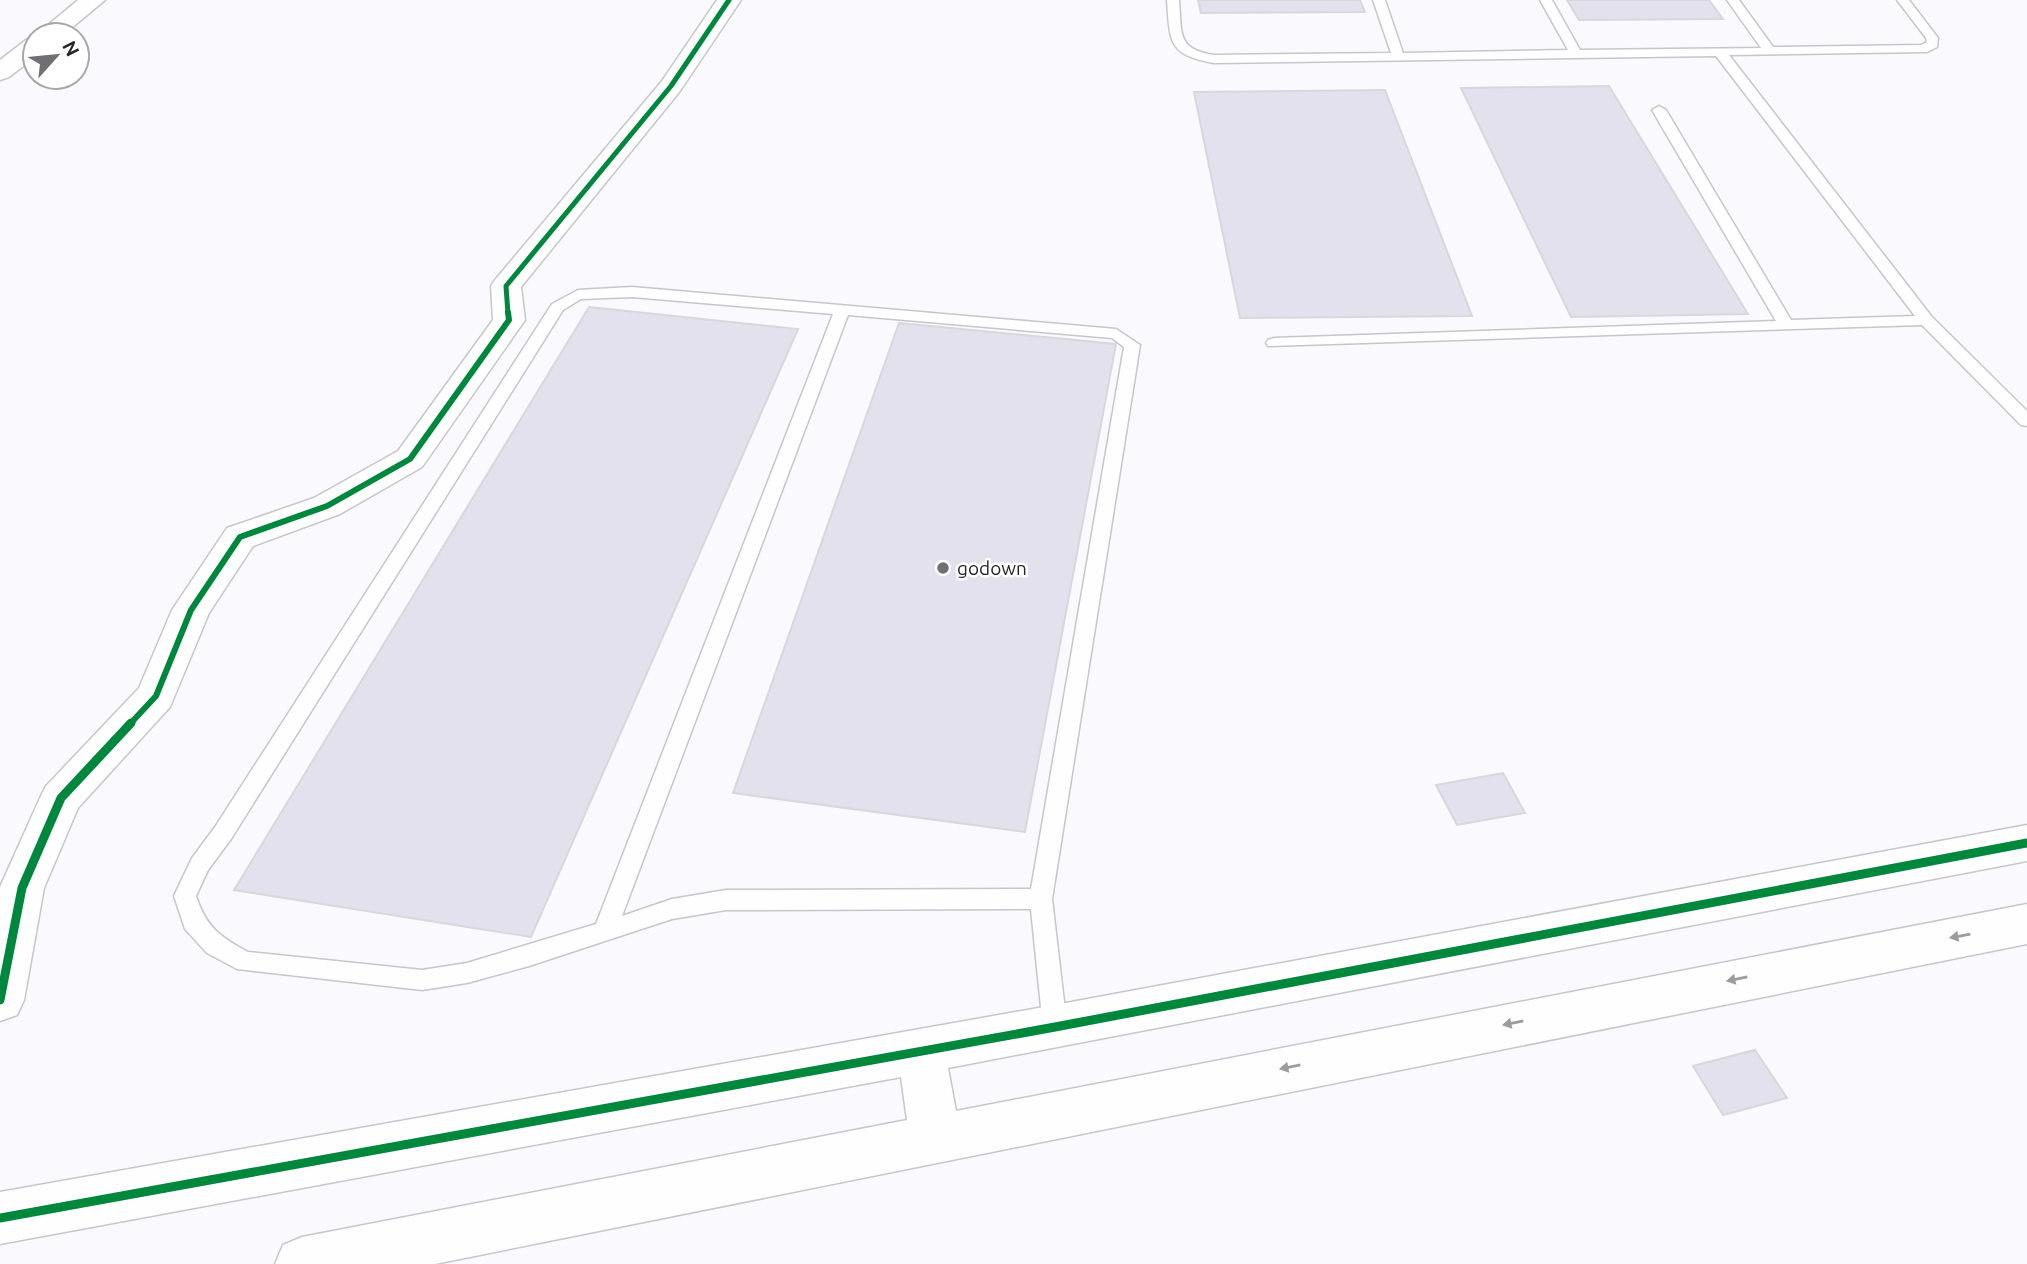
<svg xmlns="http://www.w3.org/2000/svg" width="2027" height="1264" viewBox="0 0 2027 1264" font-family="Ubuntu,sans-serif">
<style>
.building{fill:#e3e1ed;stroke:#d8d7dc;stroke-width:2}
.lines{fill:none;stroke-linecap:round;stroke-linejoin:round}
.lane-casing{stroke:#c6c6cb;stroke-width:3}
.street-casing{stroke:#c6c6cb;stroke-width:3}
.secondary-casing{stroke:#c6c6cb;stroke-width:3}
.lane{fill:#fefeff;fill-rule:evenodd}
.street{fill:#fefeff;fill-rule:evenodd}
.secondary{fill:#fefeff;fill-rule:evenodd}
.cycleway-far2-casing{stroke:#fff;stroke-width:9}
.cycleway-far1-casing{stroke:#fff;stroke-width:10}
.cycleway-casing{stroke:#fff;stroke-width:13}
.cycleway-far2{stroke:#00873e;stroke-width:5}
.cycleway-far1{stroke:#00873e;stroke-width:6}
.cycleway{stroke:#00873e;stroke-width:9}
.oneway{fill:#9c9c9f}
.poi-dot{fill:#6f6f74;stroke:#fff;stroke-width:2.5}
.labels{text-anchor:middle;stroke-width:5;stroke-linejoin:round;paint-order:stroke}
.poi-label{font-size:19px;fill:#24242a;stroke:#fff;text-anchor:start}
</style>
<rect width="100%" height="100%" fill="#faf9fe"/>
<g class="building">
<path d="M1198,0H1360L1365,12L1201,13Z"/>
<path d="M1567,0H1709L1723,19L1579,20Z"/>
<path d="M1609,86L1748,314L1571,317L1461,88Z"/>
<path d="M1385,90L1472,316L1240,318L1194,92Z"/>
<path d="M589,307L798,329L531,937L234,890Z"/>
<path d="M899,323L1116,344L1025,832L733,793Z"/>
<path d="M1503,773L1525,813L1457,825L1436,785Z"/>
<path d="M1755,1050L1787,1098L1723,1115L1693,1066Z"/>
</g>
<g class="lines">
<defs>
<g id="lane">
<path d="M1167,0H1179C1182,33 1176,49 1214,55L1391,53L1373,0H1385L1403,53L1568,50L1540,0H1552L1580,50L1761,48L1727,0H1739L1773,47L1921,45L1927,42L1926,38L1897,0H1909L1938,38L1937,47L1927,52L1729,55L1932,317L2027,411V426L2021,425L1922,325L1268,346L1266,343L1268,340L1274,338L1776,321L1652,110L1659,106L1666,110L1791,320L1915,316L1716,56L1214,63C1168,55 1170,42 1167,0Z"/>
<path d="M632,287L1116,329L1140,345L1052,899L1067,1027L1063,1035L1055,1038L1047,1035L1043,1027L1031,909L726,910L672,919L529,966L467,983L422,990L237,969L207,953L185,929L174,896L192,858L215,827L552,304L578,290ZM632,297L833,314L596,924L467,963L422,970L248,952C220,937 206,927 196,896L208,870L231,839L563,310L581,299ZM848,315L1112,338L1124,347L1031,889L726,890L672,899L622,916Z"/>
</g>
<path id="street" d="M717,0H741L680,91L521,287L525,320L422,467L340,514L253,546L209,613L170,707L78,808L44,888L24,1000L17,1015L0,1021V887L40,798L46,786L139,688L172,610L227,528L314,498L398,451L493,320L491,286L495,280L662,81Z"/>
<g id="secondary">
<path d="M78,0H105L63,35H36Z"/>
<path d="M35,38V57L9,77L0,80V60L26,40Z"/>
<path d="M2027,825V861L948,1068L956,1111L2027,904V944L435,1264H275L283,1245L302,1237L907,1120L901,1077L0,1244V1192L1055,1005Z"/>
</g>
</defs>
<use href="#lane" class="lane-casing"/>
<use href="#street" class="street-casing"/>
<use href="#secondary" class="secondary-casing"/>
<use href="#lane" class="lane"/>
<use href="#street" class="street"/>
<use href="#secondary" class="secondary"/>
<defs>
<path id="cycleway-far2" d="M508,314L506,286L671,86L729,0"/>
<path id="cycleway-far1" d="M129,725L156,696L191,610L240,537L327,506L410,459L509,320L508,312"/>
<g id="cycleway">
<path d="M0,1000L22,888L61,798L131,723"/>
<path d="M0,1218L1055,1027L2027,843"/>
</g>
</defs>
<use href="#cycleway-far2" class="cycleway-far2-casing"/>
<use href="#cycleway-far1" class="cycleway-far1-casing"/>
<use href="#cycleway" class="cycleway-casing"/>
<use href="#cycleway-far2" class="cycleway-far2"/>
<use href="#cycleway-far1" class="cycleway-far1"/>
<use href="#cycleway" class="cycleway"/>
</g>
<defs><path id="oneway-solid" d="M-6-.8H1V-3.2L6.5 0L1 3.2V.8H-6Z" transform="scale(1.75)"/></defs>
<g class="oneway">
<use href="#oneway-solid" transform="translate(1960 936) rotate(170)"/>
<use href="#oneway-solid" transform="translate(1737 979) rotate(169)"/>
<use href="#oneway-solid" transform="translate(1513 1023) rotate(169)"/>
<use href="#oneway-solid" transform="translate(1290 1067) rotate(169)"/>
</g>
<circle class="poi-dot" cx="943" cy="568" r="7"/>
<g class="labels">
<g class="poi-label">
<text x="957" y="575">godown</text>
</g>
</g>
<g transform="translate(56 56) rotate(63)"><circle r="33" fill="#ffffff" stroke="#a7a7aa" stroke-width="2"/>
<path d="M0-5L12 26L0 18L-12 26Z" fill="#6f6f74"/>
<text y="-10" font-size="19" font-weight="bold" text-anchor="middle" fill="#24242a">N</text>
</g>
</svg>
